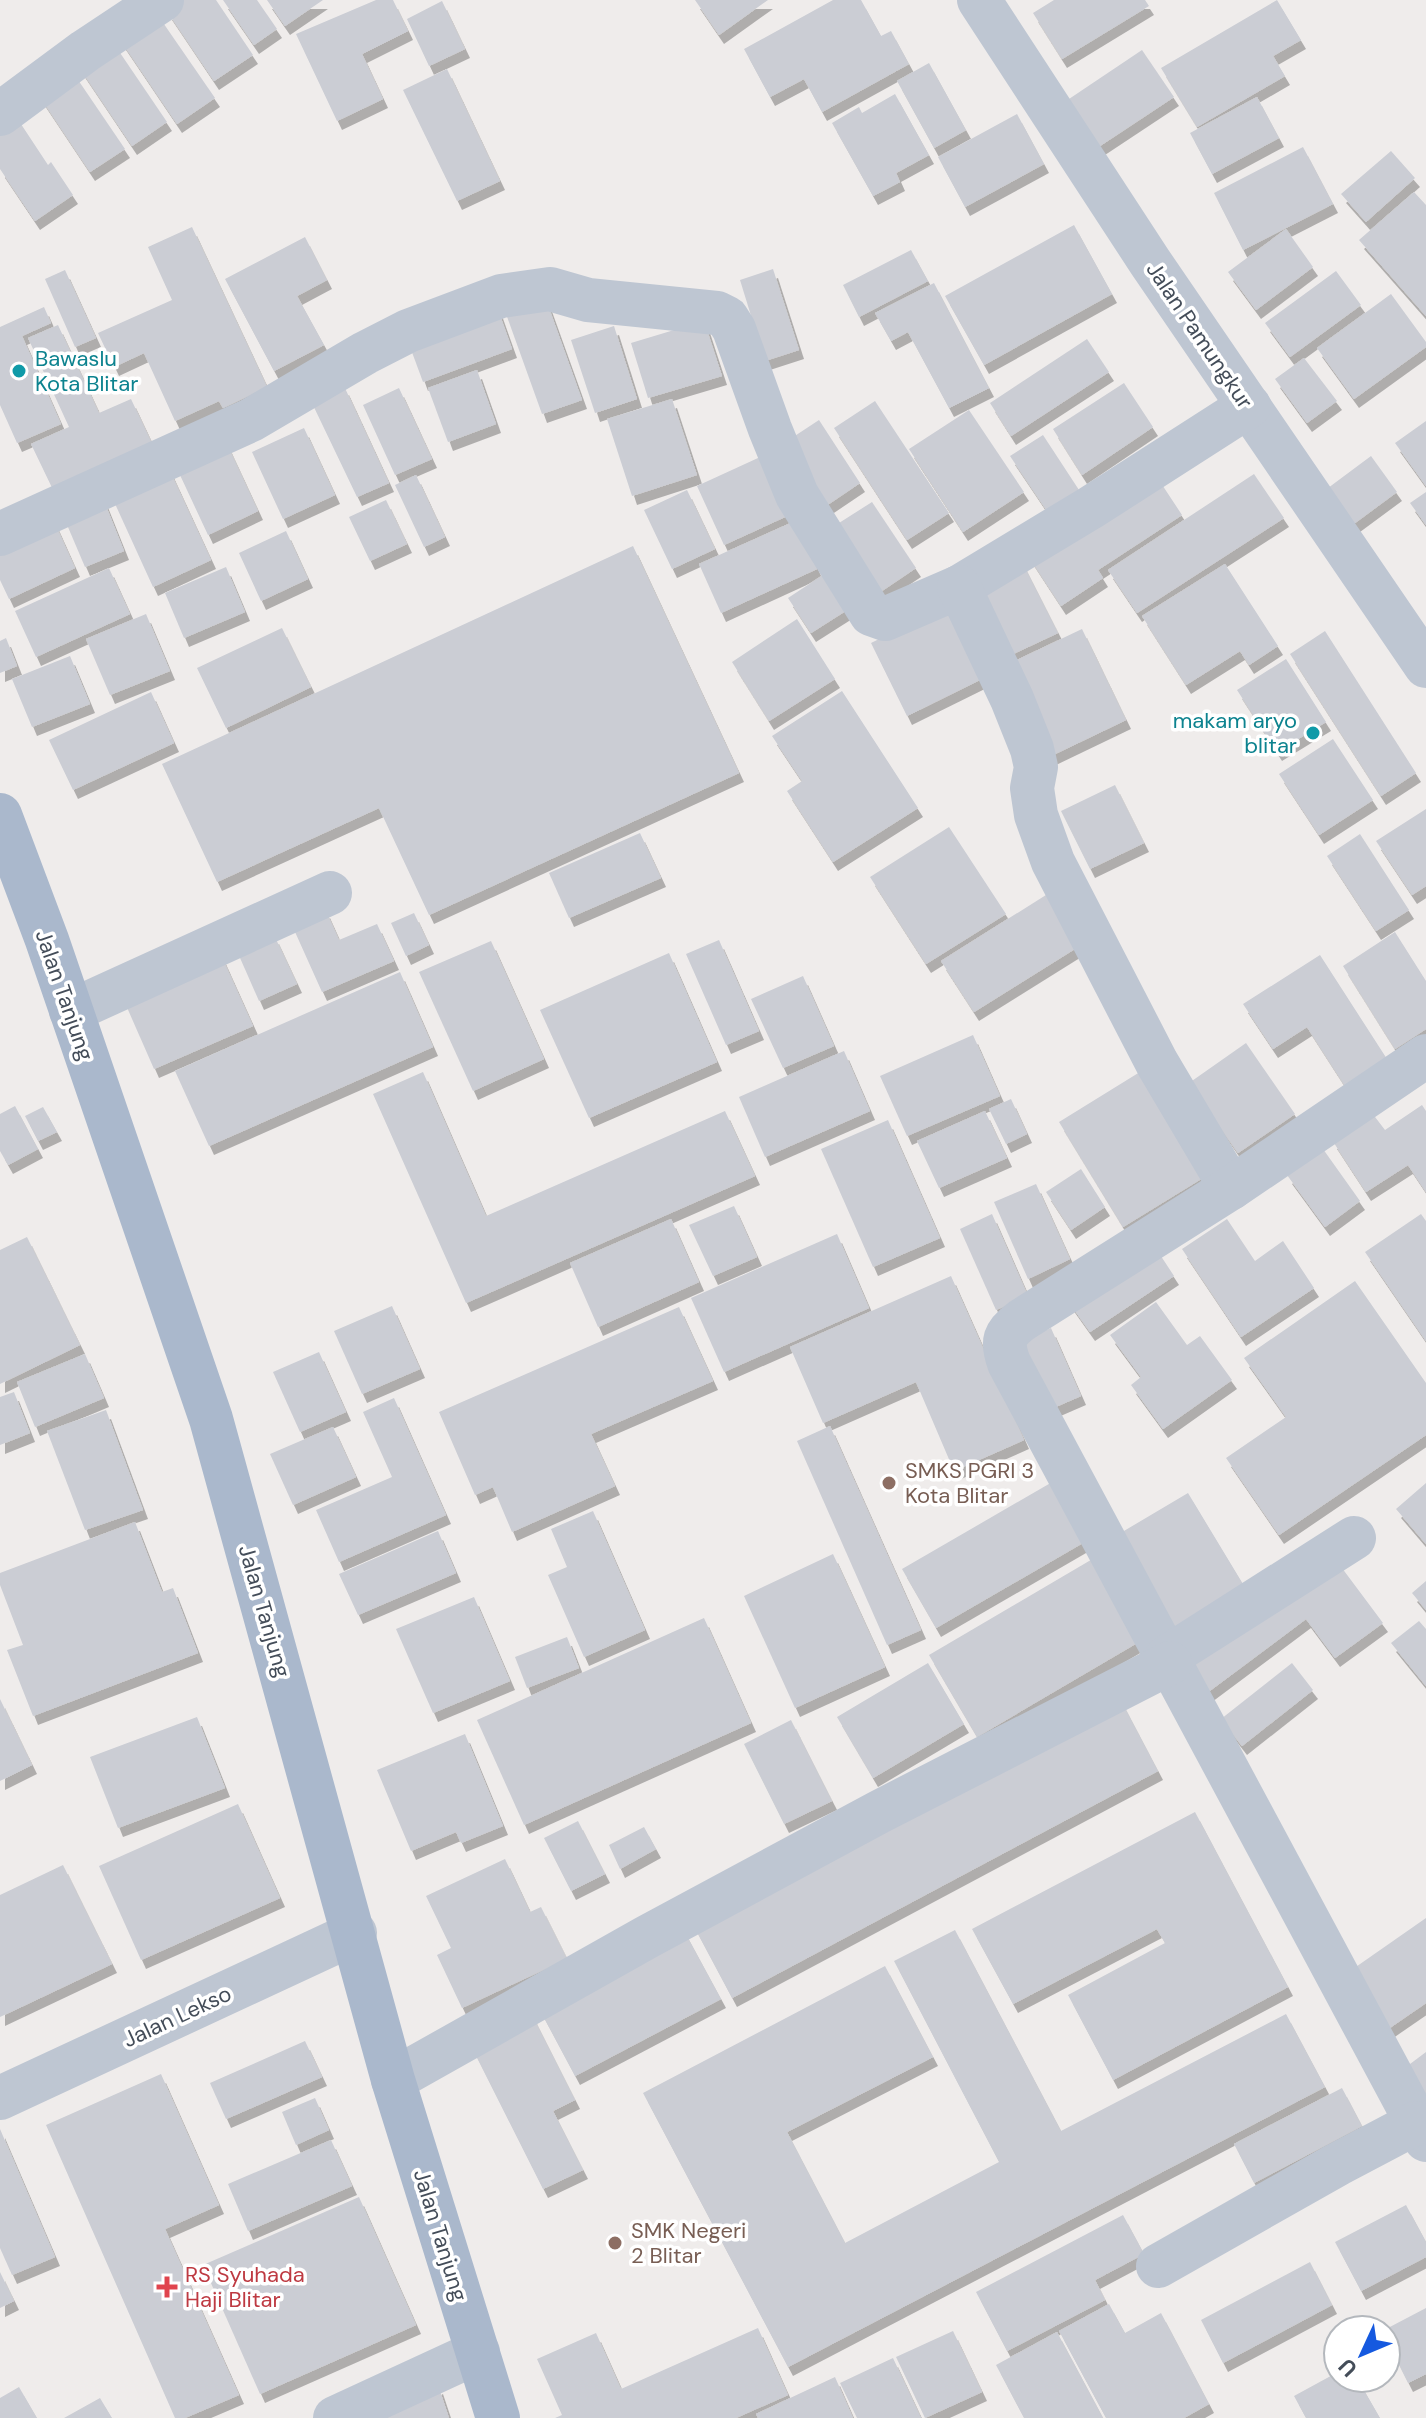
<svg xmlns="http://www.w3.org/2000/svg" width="1426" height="2418" viewBox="0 0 1426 2418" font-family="'DM Sans',sans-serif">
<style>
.building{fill:#cbcdd4;filter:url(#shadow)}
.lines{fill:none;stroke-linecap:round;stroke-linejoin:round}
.minor{stroke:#bec6d2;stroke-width:44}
.major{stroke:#aab8cc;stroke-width:44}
.culture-dot{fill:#0f9aa8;stroke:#fff;stroke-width:3}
.education-dot{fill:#8d6e63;stroke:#fff;stroke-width:3}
.health-dot{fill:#e0444e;stroke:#fff;stroke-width:3}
.labels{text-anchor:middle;stroke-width:7;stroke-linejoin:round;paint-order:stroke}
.street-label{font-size:22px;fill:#444d59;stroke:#fff}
.culture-label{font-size:22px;fill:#0d838f;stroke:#fff;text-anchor:start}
.education-label{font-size:22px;fill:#785e54;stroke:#fff;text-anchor:start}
.health-label{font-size:22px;fill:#be3a42;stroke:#fff;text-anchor:start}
</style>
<defs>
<filter id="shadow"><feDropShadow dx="5" dy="9" stdDeviation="0" flood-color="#0004"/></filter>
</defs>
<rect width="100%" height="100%" fill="#efeceb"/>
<g class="building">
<path d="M183,0H216L253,55L214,81L167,11Z"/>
<path d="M223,0H257L277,29L254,45Z"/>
<path d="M267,0H323L285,26Z"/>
<path d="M376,0H393L408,31L362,54L383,99L337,121L296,34Z"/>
<path d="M695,0H768L719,35Z"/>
<path d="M833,0H861L881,36L891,31L909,64L822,112L804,79L770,97L744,49Z"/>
<path d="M1054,0H1145L1149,6L1062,59L1033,13Z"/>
<path d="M1277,0L1301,40L1273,56L1285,76L1197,127L1161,68Z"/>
<path d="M442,1L465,49L429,66L407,19Z"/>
<path d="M157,14L215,98L177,124L119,38Z"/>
<path d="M112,41L167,122L132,146L77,64Z"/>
<path d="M1142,50L1174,97L1097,148L1066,101Z"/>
<path d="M929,63L966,130L934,148L897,81Z"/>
<path d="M447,69L500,181L457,201L403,90Z"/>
<path d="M72,71L125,149L90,172L38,94Z"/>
<path d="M895,94L929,155L896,173L900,182L873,196L832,123L859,107L862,113Z"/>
<path d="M1257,97L1279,138L1212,174L1190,133Z"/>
<path d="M1017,114L1044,164L965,207L938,157Z"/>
<path d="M19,121L48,165L51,162L73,195L35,221L0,169V133Z"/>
<path d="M1303,147L1333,204L1243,250L1214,193Z"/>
<path d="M1391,151L1415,178L1366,222L1341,194Z"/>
<path d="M1414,192L1426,205V316L1359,240Z"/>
<path d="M1074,225L1112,294L984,365L945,296Z"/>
<path d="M192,227L267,387L223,408L219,401L175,421L144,353L114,367L98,333L172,300L148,247Z"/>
<path d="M1286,229L1313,267L1256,310L1228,272Z"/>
<path d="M305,237L327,280L297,296L324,345L274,371L225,279Z"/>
<path d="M911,250L928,281L859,317L843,285Z"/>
<path d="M773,269L799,350L765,361L740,280Z"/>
<path d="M65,270L96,338L75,347L45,279Z"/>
<path d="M1336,271L1361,305L1290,357L1265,323Z"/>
<path d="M934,283L989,388L949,408L908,332L891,341L875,313Z"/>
<path d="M1391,294L1426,342V347L1354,399L1317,348Z"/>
<path d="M545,297L582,400L542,414L505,311Z"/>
<path d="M496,304L512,349L423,382L406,336Z"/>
<path d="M44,307L51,323L22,336L61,424L17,443L0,405V327Z"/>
<path d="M704,321L722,376L648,398L631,343Z"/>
<path d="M58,325L99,413L131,399L155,450L56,496L31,444L69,427L28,338Z"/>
<path d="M614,326L637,399L595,413L571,340Z"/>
<path d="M1087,339L1109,372L1011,436L990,403Z"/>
<path d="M1304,358L1337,401L1307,423L1275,379Z"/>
<path d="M477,370L496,424L448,442L428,388Z"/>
<path d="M1124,383L1153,427L1082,475L1053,429Z"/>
<path d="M344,386L389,483L357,497L311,401Z"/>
<path d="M399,388L432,459L395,475L363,405Z"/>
<path d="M672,399L697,475L632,496L607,419Z"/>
<path d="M875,401L949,513L907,540L834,428Z"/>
<path d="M969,410L1024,492L963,532L909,449Z"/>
<path d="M819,420L860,483L820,510L778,447Z"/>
<path d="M1426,421V486L1395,443Z"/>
<path d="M304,428L335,495L283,519L252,452Z"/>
<path d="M1043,435L1079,490L1047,511L1010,456Z"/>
<path d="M224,438L258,511L208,535L173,460Z"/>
<path d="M769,453L796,512L724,545L697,486Z"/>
<path d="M1371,456L1397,492L1351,526L1324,491Z"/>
<path d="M169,469L211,560L153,587L111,495Z"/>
<path d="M1155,474L1182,515L1098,570L1103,578L1061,606L1029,557Z"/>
<path d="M1254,474L1284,518L1137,613L1108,570Z"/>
<path d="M416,475L445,537L424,547L395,485Z"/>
<path d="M687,490L715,549L672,569L644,510Z"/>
<path d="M1426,492V525L1410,503Z"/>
<path d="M102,496L124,551L85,567L62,513Z"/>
<path d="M386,500L407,544L370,561L349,517Z"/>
<path d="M872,502L916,568L873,597L828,530Z"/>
<path d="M52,517L75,568L9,599L0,580V541Z"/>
<path d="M795,521L817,569L721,613L699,564Z"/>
<path d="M286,531L308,579L261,601L239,553Z"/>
<path d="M633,546L739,773L429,915L379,808L217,882L162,764Z"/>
<path d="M1021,560L1058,633L1007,657L970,585Z"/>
<path d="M1225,564L1278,646L1249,665L1240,651L1186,685L1142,616Z"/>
<path d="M226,567L245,612L184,638L165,593Z"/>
<path d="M109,568L130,614L36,657L15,611Z"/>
<path d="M832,569L855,605L811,633L788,598Z"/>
<path d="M958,600L994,673L907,716L871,643Z"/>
<path d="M146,614L170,671L110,695L86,639Z"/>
<path d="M797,619L835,679L769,721L732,662Z"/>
<path d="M282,628L311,687L226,728L197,668Z"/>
<path d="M1082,629L1126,720L1049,757L1004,666Z"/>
<path d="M1325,631L1416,773L1381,796L1290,654Z"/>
<path d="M6,638L17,666L0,673V641Z"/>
<path d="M70,656L90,704L32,727L12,679Z"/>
<path d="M1286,659L1326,722L1277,752L1237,690Z"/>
<path d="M842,691L918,808L833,862L787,791L802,781L772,736Z"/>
<path d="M151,692L174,743L73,790L49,740Z"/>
<path d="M1333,739L1373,800L1319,835L1279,774Z"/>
<path d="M1115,785L1144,843L1090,869L1061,811Z"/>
<path d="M1426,809V886L1412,895L1376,841Z"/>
<path d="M949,827L1006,914L926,964L870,877Z"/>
<path d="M640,833L661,878L569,918L549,873Z"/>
<path d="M1360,834L1409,910L1376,931L1327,856Z"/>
<path d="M1046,895L1078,947L974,1012L941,961Z"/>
<path d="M325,909L339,940L377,924L394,961L322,992L291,923Z"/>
<path d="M414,913L429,945L406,956L391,923Z"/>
<path d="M1395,932L1426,981V1029L1395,1049L1343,966Z"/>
<path d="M274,935L297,984L259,1001L237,951Z"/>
<path d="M719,940L759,1031L726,1045L686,954Z"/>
<path d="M491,941L544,1059L473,1091L419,972Z"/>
<path d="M220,953L253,1026L154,1069L122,996Z"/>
<path d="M669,953L717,1062L589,1118L540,1010Z"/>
<path d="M1320,955L1387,1059L1345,1086L1307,1027L1273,1049L1243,1004Z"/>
<path d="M400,972L433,1047L209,1146L175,1071Z"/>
<path d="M803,976L834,1046L783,1068L751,999Z"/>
<path d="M973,1035L1000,1096L907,1136L880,1076Z"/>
<path d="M1246,1043L1295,1114L1238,1153L1189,1083Z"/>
<path d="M844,1051L870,1111L765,1157L739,1097Z"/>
<path d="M1148,1067L1206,1176L1123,1227L1059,1122Z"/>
<path d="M423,1072L486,1216L725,1111L755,1176L466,1303L373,1094Z"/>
<path d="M1011,1099L1027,1134L1006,1144L989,1109Z"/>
<path d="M1422,1105L1426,1111V1192L1408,1165L1366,1192L1332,1140L1372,1113L1385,1130Z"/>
<path d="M15,1106L38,1149L8,1165L0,1151V1114Z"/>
<path d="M43,1107L57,1132L38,1141L25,1116Z"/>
<path d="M985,1111L1007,1158L939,1188L917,1141Z"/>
<path d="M888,1120L940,1238L873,1267L821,1149Z"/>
<path d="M1323,1149L1360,1201L1325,1227L1287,1175Z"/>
<path d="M1081,1169L1105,1207L1071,1230L1046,1192Z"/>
<path d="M1036,1184L1070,1259L1028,1279L994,1202Z"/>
<path d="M734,1206L757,1257L713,1276L689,1225Z"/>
<path d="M992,1214L1028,1296L996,1310L960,1229Z"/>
<path d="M1421,1214L1426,1221V1341L1365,1252Z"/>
<path d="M671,1219L699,1282L598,1327L570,1263Z"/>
<path d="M1227,1219L1255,1261L1283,1241L1314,1288L1241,1337L1182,1249Z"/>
<path d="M837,1234L869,1308L724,1372L691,1298Z"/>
<path d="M27,1237L80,1345L0,1384V1250Z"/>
<path d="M1153,1244L1174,1276L1090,1332L1068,1301Z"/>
<path d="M951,1276L1024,1440L954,1471L916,1382L823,1423L790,1347Z"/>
<path d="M1355,1281L1426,1383V1435L1279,1535L1226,1458L1286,1417L1244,1358Z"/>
<path d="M1156,1302L1187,1345L1200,1336L1232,1380L1163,1429L1131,1385L1141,1377L1110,1335Z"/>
<path d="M392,1306L420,1369L362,1394L334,1331Z"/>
<path d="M679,1307L713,1381L591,1434L615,1486L512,1532L493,1487L475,1495L439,1412Z"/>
<path d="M1051,1328L1081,1396L1051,1409L1021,1341Z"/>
<path d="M319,1352L346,1412L300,1432L273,1372Z"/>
<path d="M85,1354L104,1398L35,1427L17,1382Z"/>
<path d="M14,1392L30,1433L0,1445V1397Z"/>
<path d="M394,1398L446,1515L339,1562L316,1510L392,1477L363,1412Z"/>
<path d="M106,1410L143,1510L85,1530L47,1431Z"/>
<path d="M830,1426L921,1630L887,1645L797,1441Z"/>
<path d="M333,1427L356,1477L293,1505L270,1454Z"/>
<path d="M1054,1481L1088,1540L936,1628L902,1569Z"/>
<path d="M1426,1483V1544L1396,1509Z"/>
<path d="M1188,1493L1249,1594L1168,1642L1107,1541Z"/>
<path d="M593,1511L645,1630L584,1657L548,1575L567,1567L551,1529Z"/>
<path d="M135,1522L162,1592L173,1588L198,1653L33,1716L7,1650L23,1645L0,1585V1573Z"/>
<path d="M438,1531L456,1573L358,1615L339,1574Z"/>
<path d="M833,1554L885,1667L795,1708L744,1596Z"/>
<path d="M1101,1554L1149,1636L977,1737L929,1655Z"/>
<path d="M1333,1556L1383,1623L1335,1658L1306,1619L1207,1693L1187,1665Z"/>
<path d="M1426,1581V1610L1412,1593Z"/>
<path d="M474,1597L510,1681L433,1713L396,1629Z"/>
<path d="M704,1618L751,1723L524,1825L477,1720Z"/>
<path d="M1419,1621L1426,1629V1686L1391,1643Z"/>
<path d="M567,1637L579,1668L527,1688L515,1657Z"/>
<path d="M928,1663L964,1724L873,1778L837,1717Z"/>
<path d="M1292,1663L1313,1690L1242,1746L1221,1719Z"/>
<path d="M1117,1693L1158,1771L732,1998L691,1921Z"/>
<path d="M0,1699L32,1765L0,1781Z"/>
<path d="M197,1717L225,1788L118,1828L90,1757Z"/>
<path d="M791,1720L832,1801L784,1824L744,1744Z"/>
<path d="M465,1734L503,1826L461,1843L456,1832L411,1851L377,1770Z"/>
<path d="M238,1804L280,1898L141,1960L99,1866Z"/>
<path d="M1195,1812L1288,1987L1113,2080L1068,1995L1165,1943L1157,1929L1013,2004L972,1929Z"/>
<path d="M578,1821L605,1874L571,1891L544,1838Z"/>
<path d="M644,1827L656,1849L620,1869L609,1845Z"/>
<path d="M505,1859L530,1912L541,1907L567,1959L462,2008L437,1955L451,1948L426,1896Z"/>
<path d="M63,1865L112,1964L0,2017V1895Z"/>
<path d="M1426,1918V2003L1381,2034L1340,1978Z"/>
<path d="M682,1927L721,1999L575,2076L536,2003Z"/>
<path d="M955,1930L1061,2131L1286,2014L1325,2087L788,2367L643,2093L885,1966L933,2057L787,2132L845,2243L999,2162L894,1961Z"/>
<path d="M528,2007L575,2100L553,2111L583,2170L543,2189L467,2038Z"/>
<path d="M305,2041L322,2077L226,2119L210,2083Z"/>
<path d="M1426,2052V2104L1402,2070Z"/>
<path d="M161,2074L219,2205L165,2229L239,2395L185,2418H175L46,2125Z"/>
<path d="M1342,2088L1362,2126L1254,2183L1234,2144Z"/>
<path d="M315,2098L329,2130L296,2145L282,2112Z"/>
<path d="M0,2129L55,2257L12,2275L0,2248Z"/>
<path d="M331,2140L352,2186L248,2231L228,2184Z"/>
<path d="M359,2197L416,2325L260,2394L203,2265Z"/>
<path d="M1406,2205L1426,2242V2257L1361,2291L1335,2242Z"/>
<path d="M1123,2215L1144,2254L1095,2280L1105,2300L1007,2351L976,2292Z"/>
<path d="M1310,2262L1332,2305L1223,2363L1201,2320Z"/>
<path d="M0,2272L14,2301L0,2308Z"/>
<path d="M1109,2304L1125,2333L1161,2313L1209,2404L1184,2418H1106L1059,2331Z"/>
<path d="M1426,2308V2374L1408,2383L1386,2339V2329Z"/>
<path d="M758,2328L788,2395L736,2418H555L562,2415L537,2359L596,2333L621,2389Z"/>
<path d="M953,2331L982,2392L925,2418L896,2357Z"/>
<path d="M1057,2332L1103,2418H1024L996,2365Z"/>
<path d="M893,2358L921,2418H857L840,2383Z"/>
<path d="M1338,2372V2378H1357L1380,2418H1306L1294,2396Z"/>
<path d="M835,2377L853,2418H758L756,2414Z"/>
<path d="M438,2385L449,2418H376Z"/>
<path d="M19,2387L37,2418H0V2398Z"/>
<path d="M100,2398L112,2418H64Z"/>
</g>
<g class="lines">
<g class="minor">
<path d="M979,0L1150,262L1426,666"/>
<path d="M0,114L85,51L162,0"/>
<path d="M0,534L251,420L365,353L408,331L501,296L550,289L588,300L717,313L727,318L734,329L770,429L797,495L871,614L885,619L959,587L1090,508L1249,406"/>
<path d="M959,587L1012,699L1032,749L1036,767L1032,788L1036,815L1053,862L1157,1063L1231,1188"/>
<path d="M71,1011L330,893"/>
<path d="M1426,1056L1231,1188L1022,1320C1004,1333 1001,1341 1009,1363L1426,2140"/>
<path d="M1167,1657L1354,1538"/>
<path d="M393,2080L647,1937L879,1812L1170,1663"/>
<path d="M0,2098L355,1933"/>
<path d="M1158,2266L1338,2164L1416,2123"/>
<path d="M335,2418L478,2352"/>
</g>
<path class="major" d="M0,815L47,940L211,1419L393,2080L498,2418"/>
</g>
<g class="culture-dot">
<circle cx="19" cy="371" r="8"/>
<circle cx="1313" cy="733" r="8"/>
</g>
<g class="education-dot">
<circle cx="889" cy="1483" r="8"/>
<circle cx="615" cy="2243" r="8"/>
</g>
<path class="health-dot" d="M163 2275h8v8h8v8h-8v8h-8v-8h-8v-8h8z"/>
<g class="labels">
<g class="street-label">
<text transform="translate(1200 335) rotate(56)" y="8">Jalan Pamungkur</text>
<text transform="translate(65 995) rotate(71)" y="8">Jalan Tanjung</text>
<text transform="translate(265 1611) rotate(74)" y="8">Jalan Tanjung</text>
<text transform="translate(177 2016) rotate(-25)" y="8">Jalan Lekso</text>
<text transform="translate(441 2235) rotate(73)" y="8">Jalan Tanjung</text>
</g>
<g class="culture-label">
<text x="35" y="366">Bawaslu<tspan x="35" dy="25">Kota Blitar</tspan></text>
<text x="1297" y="728" text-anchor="end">makam aryo<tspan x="1297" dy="25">blitar</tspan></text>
</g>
<g class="education-label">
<text x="905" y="1478">SMKS PGRI 3<tspan x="905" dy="25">Kota Blitar</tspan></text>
<text x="631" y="2238">SMK Negeri<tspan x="631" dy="25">2 Blitar</tspan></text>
</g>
<g class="health-label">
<text x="185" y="2282">RS Syuhada<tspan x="185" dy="25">Haji Blitar</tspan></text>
</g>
</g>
<g transform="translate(1362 2354) rotate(226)"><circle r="38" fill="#ffffff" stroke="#b4b8bd" stroke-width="2"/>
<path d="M0-6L14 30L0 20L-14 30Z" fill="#1559df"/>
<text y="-12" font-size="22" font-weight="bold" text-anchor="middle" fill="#444d59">U</text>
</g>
</svg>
